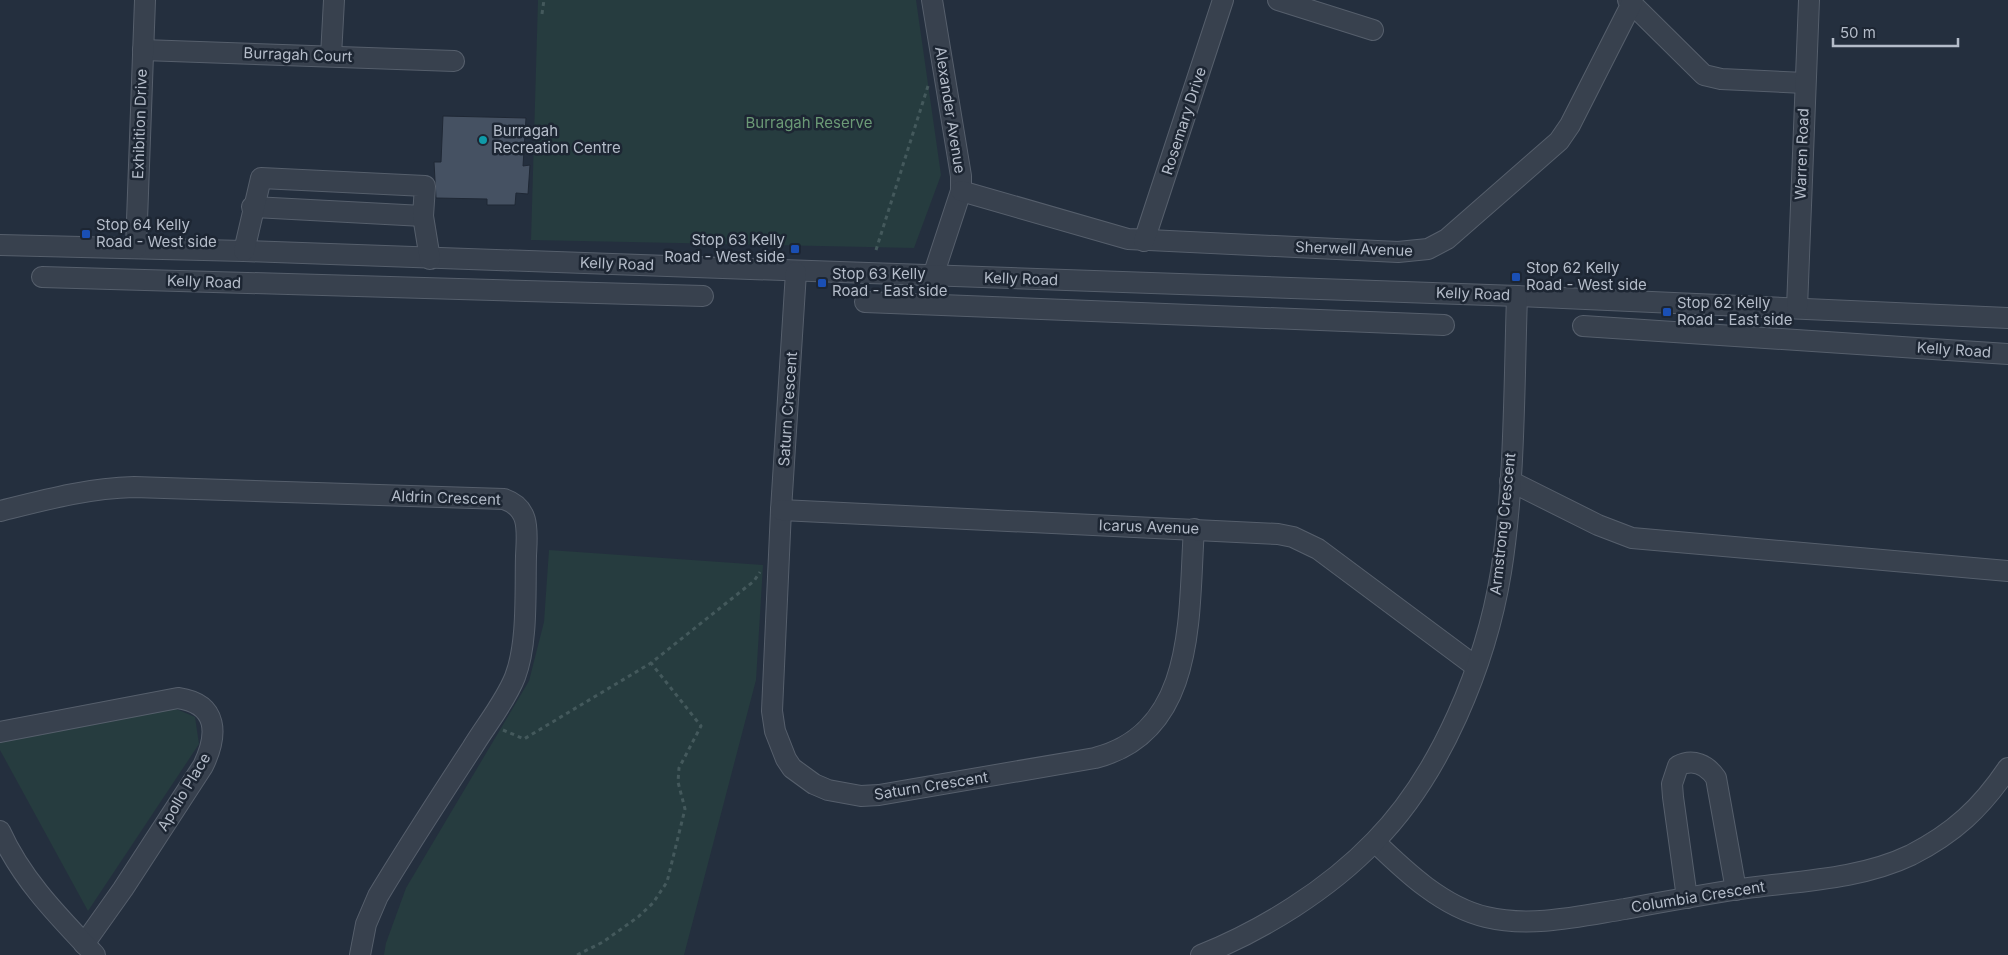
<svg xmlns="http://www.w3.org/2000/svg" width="2008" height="955" viewBox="0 0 2008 955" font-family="Inter,sans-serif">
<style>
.green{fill:#263c3f}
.building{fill:#455162;stroke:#1f2835}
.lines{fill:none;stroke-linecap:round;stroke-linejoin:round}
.minor-casing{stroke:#565f6c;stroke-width:22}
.path{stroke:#44595c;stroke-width:3;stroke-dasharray:4 4;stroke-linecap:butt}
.minor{stroke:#38414e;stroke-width:20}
.culture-dot{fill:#0f9aa8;stroke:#1d2633;stroke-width:2}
.transit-dot{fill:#1a4fb4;stroke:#1d2633;stroke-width:2}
.labels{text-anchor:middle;stroke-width:5;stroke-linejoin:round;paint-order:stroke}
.street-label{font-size:15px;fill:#b4bcc9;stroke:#1d2633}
.park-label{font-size:15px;fill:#6b9a76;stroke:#1d2633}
.poi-label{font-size:15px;fill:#b4bcc9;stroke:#1d2633;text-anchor:start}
</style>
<rect width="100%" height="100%" fill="#242f3e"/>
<g class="green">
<path d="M538,0H916L941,175L914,248L531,240Z"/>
<path d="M549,550L763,565L756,680L684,955H384L386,943L406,888L529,681L544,622Z"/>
<path d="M174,708L195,717L199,744L88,911L0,750V741Z"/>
</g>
<path class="building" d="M443,116L526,118L523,166L530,165L528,194L516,193L515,205H487V199L436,198L434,162H441Z"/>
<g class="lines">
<defs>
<g id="minor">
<path d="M932,0L961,176V191L933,276"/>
<path d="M1278,0L1373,30"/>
<path d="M1628,0L1704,75L1721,79L1805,83"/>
<path d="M143,50L454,61"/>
<path d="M331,56L334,0"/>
<path d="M961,191L1128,239L1398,252L1428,249L1447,239L1559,141L1570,125L1632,3"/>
<path d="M252,207L423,216"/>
<path d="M1144,241L1223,0"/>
<path d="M0,245L244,251L1517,296L2008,318"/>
<path d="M136,248L145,0"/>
<path d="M244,251L261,178L425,186L423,216L430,259"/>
<path d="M796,272L781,510L772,711L775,731L786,759L792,768L814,784L828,790L861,796L879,795L1095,758C1198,732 1188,612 1194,529"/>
<path d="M42,277L703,296"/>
<path d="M865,302L1444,325"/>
<path d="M1797,308L1809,0"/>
<path d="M1583,326L2008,354"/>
<path d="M1510,481L1598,525L1632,538L2008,571"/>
<path d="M781,510L1278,534L1293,537L1318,549L1475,666"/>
<path d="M0,511C44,500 88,488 134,487L504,499C531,508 527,532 526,556C525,592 528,643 515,677C505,702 486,725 472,748C440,797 408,846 378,896L366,924L360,955"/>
<path d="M0,732L178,698C219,704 218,735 203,766L123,889L84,944"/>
<path d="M0,831C22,880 59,917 95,955"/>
<path d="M1375,842C1406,872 1443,907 1486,917C1531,928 1581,916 1625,909C1661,902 1697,896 1733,890C1791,881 1857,881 1911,855C1954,833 1981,808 2008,768"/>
<path d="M1687,898L1673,797L1672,784L1678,766C1693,758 1707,765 1716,778L1736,890"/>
<path d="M1201,955C1263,930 1328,890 1375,841C1441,774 1486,664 1501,572C1515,485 1514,385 1517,296"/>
</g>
</defs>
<use href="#minor" class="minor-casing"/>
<g class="path">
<path d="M542,14L544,0"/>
<path d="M876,250L928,86"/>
<path d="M503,730L524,739L651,663L754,581L760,572"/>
<path d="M577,955L603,942L638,917L653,903L667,882L685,809L678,782L679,768L701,726L651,663"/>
</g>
<use href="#minor" class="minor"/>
</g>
<circle class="culture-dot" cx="483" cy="140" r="5"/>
<g class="transit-dot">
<rect x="81" y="229" width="10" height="10" rx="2.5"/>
<rect x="790" y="244" width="10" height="10" rx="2.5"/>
<rect x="1511" y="272" width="10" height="10" rx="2.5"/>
<rect x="817" y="278" width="10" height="10" rx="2.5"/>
<rect x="1662" y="307" width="10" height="10" rx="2.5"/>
</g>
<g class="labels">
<g class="street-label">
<text transform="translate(298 55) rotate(2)" y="5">Burragah Court</text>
<text transform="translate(950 110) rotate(81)" y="5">Alexander Avenue</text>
<text transform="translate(1184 121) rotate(-72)" y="5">Rosemary Drive</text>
<text transform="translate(140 124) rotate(-88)" y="5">Exhibition Drive</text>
<text transform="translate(1802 154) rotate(-88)" y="5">Warren Road</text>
<text transform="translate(1354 249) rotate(2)" y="5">Sherwell Avenue</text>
<text transform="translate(617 264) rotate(2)" y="5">Kelly Road</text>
<text transform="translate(1021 279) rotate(2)" y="5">Kelly Road</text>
<text transform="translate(204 282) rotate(2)" y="5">Kelly Road</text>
<text transform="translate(1473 294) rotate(2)" y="5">Kelly Road</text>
<text transform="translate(1954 350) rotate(4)" y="5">Kelly Road</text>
<text transform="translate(788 409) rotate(-86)" y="5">Saturn Crescent</text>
<text transform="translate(446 498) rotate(2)" y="5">Aldrin Crescent</text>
<text transform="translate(1503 524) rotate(-84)" y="5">Armstrong Crescent</text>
<text transform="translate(1149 527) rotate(2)" y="5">Icarus Avenue</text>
<text transform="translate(931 786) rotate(-9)" y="5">Saturn Crescent</text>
<text transform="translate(184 792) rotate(-59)" y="5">Apollo Place</text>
<text transform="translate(1698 897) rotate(-9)" y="5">Columbia Crescent</text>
</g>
<g class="park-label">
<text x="809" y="128">Burragah Reserve</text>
</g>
<g class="poi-label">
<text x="493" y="136">Burragah<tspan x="493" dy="17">Recreation Centre</tspan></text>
<text x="96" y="230">Stop 64 Kelly<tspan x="96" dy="17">Road - West side</tspan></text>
<text x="785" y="245" text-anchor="end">Stop 63 Kelly<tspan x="785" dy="17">Road - West side</tspan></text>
<text x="1526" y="273">Stop 62 Kelly<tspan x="1526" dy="17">Road - West side</tspan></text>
<text x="832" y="279">Stop 63 Kelly<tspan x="832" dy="17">Road - East side</tspan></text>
<text x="1677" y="308">Stop 62 Kelly<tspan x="1677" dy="17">Road - East side</tspan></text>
</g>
</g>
<path d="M1833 38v8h125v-8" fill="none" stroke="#b4bcc9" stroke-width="2.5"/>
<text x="1840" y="38" font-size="15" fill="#b4bcc9" stroke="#1d2633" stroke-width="4" paint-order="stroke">50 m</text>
</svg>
